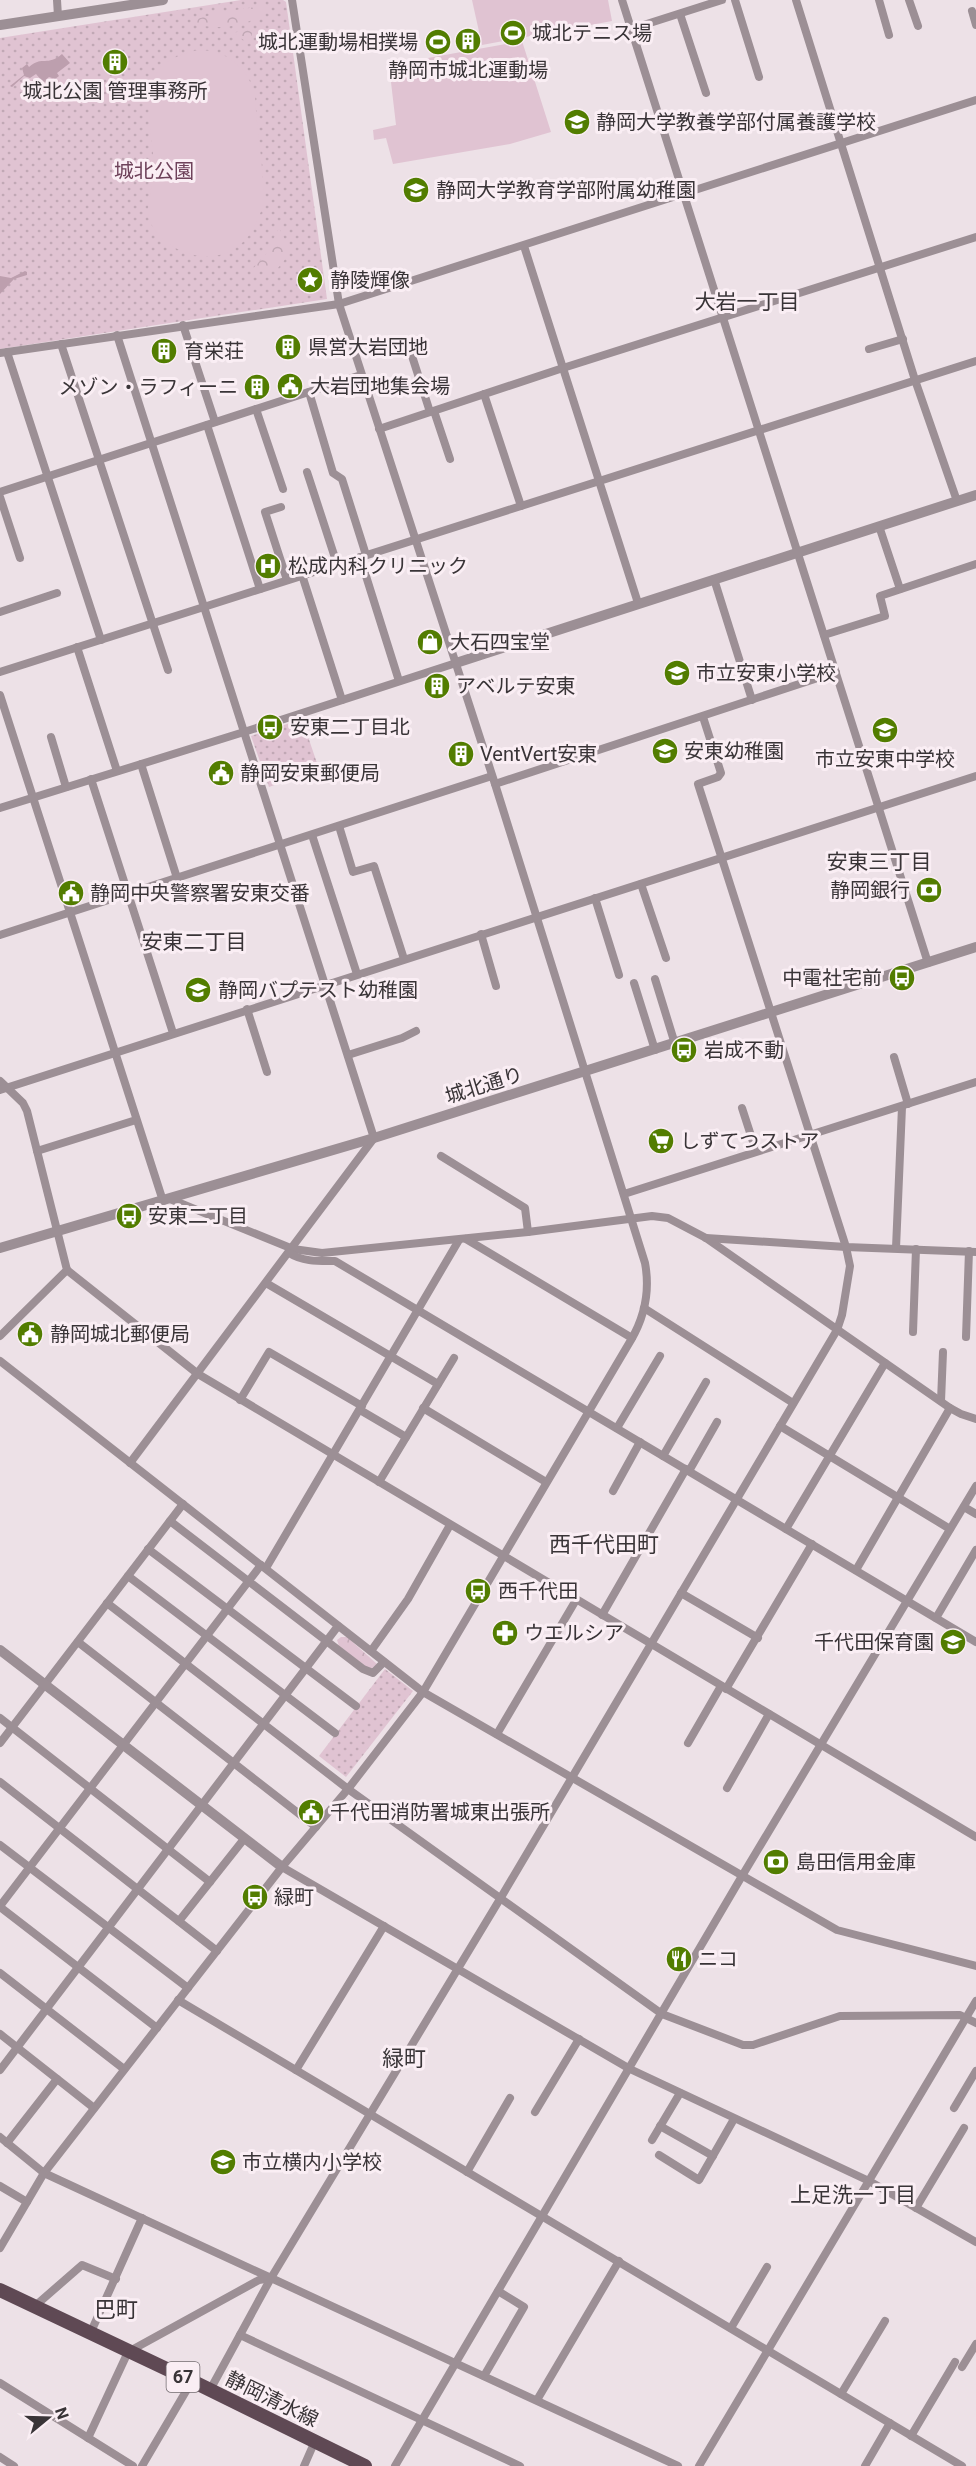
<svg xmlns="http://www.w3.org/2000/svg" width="976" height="2466" viewBox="0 0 976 2466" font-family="Roboto,'Noto Sans JP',sans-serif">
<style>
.grass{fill:url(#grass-dots)}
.forest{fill:url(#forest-crowns)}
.pitch{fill:#e0c3d2}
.water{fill:#bd9fae}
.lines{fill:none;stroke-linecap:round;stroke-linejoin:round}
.minor{stroke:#9c8f95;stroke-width:8}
.tertiary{stroke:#9c8f95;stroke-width:10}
.primary{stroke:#5f4954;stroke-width:14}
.labels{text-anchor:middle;stroke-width:6;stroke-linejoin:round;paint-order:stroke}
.shield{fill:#faeef4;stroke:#736c70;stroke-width:1.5}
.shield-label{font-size:18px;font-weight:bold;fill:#393437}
.poi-label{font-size:20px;fill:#393437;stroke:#faeef4;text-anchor:start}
.park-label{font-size:20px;fill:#6e425a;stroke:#faeef4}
.street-label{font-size:20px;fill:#393437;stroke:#faeef4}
.neighbourhood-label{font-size:21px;fill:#393437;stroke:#faeef4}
.quarter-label{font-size:22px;fill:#393437;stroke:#faeef4}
</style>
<defs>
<pattern id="grass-dots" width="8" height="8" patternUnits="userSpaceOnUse" patternTransform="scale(1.5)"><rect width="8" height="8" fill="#e0c3d2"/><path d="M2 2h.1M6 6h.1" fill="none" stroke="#c1a8b5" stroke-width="1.8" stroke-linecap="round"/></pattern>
<pattern id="forest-crowns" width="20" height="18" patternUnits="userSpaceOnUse" patternTransform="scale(1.5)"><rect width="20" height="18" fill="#e0c3d2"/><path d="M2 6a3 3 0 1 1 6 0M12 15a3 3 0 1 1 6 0" fill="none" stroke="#c1a8b5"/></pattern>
</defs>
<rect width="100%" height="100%" fill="#ede1e7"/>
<g class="grass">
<path d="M241,0H283L286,2L327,299L0,349V38Z"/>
<path d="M302,719L319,769L269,787L251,736Z"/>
<path d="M385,1669L413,1691L346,1777L319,1756Z"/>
</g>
<g class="forest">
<path d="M263,6L266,8C253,28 216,30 195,24L193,20L222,12Z"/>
<path d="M251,27L253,30L249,44L234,33Z"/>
<path d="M279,228L291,252L278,268L250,272L266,254Z"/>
<path d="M341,1637H347L377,1664L370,1670L339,1646L337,1640Z"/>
</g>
<g class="pitch">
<path d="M472,0H608L612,21L482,45Z"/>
<path d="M446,32L449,49L429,52L426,36Z"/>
<path d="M522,41L551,132L510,144L393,164L386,138L374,140L373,130L396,125L389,65Z"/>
<path d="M198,50C227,50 247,67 255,94C256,130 265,168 263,203C263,207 261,212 259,216C250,242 229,259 201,256C179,254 160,241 150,222C144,210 154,183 154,168C152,116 129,64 198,50Z"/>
</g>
<g class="water">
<path d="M62,54L70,63L57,73L59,76L55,79L49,77L43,82L36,74L30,78L24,76L12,87L10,86L24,75L22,68L27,64L29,67C43,55 47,67 62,54Z"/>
<path d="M25,271L27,272V275L14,279L0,294V276L11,278Z"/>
</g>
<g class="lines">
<g class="minor">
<path d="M57,0L58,16"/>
<path d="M622,0L928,963"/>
<path d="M735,0L759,77"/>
<path d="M796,0L915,380L957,501"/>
<path d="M879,0L889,35"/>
<path d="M909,0L918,26"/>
<path d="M972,11L976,25"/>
<path d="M680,14L706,93"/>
<path d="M631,29L722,0"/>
<path d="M524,246L638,603"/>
<path d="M183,325L215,422"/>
<path d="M117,335L374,1138L130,1463"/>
<path d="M61,344L168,670"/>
<path d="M869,349L903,339"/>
<path d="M7,352L101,640"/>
<path d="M0,353L339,304L976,100"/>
<path d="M412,356L430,412"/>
<path d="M309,392L333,473L342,479L366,555"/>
<path d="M484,394L521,506"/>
<path d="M256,409L283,489"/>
<path d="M434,411L450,459"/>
<path d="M207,425L260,589"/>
<path d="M379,429L563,368L976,237"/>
<path d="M307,472L337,564"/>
<path d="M0,492L361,375"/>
<path d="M0,497L20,558"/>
<path d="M281,507L265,512L287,580"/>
<path d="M879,526L900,589"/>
<path d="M360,557L399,681"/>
<path d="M302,575L342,700"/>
<path d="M714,579L752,700"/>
<path d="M0,612L57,593"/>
<path d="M824,635L885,616L880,596L976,564"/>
<path d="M77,647L117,771"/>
<path d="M0,672L976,361"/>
<path d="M0,695L163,1201"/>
<path d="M51,737L66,787"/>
<path d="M141,764L177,878"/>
<path d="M91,779L173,1033"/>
<path d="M495,784L836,672"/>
<path d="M0,808L244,732L456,663"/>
<path d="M339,826L353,872L374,866L404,959"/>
<path d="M312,835L357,974"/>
<path d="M641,884L666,958"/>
<path d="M595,898L619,975"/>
<path d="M481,934L496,986"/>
<path d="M0,935L492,776"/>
<path d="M655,979L675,1044"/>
<path d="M634,983L655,1050"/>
<path d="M247,1009L267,1072"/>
<path d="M348,1055L402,1038L416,1031"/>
<path d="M894,1057L908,1104"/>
<path d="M0,1081L23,1103L27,1111L67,1270L0,1336"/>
<path d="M0,1090L976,776"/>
<path d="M742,1108L756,1151"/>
<path d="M37,1151L136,1120"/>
<path d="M441,1156L525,1208L528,1232"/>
<path d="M624,1194L976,1082"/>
<path d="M170,1199L293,1249L322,1253L528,1232L652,1216L668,1218L706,1238L950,1408L961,1414L976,1419"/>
<path d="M706,1238L846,1247L976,1252"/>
<path d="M466,1239L632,1338"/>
<path d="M896,1248L902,1107"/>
<path d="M289,1253C303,1262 319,1261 335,1261L976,1642"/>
<path d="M67,1270L198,1374L976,1837"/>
<path d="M266,1283L438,1384"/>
<path d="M644,1308L793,1403"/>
<path d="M913,1332L916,1249"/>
<path d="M966,1337L969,1251"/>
<path d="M0,1361L423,1692L837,1930L976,1966"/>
<path d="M240,1400L269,1352L362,1406"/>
<path d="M941,1401L943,1352"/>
<path d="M423,1408L546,1482"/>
<path d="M360,1410L406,1437"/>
<path d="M780,1426L950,1529"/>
<path d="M617,1428L660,1356"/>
<path d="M663,1456L706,1382"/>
<path d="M689,1471L717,1422"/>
<path d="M379,1482L454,1358"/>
<path d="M613,1491L640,1442"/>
<path d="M964,1507L976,1514"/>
<path d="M170,1521L363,1669L373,1673L384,1662"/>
<path d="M786,1529L885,1363"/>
<path d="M148,1549L356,1706"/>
<path d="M266,1568L459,1240"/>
<path d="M856,1570L950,1408"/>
<path d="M128,1576L335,1733"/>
<path d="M681,1593L758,1638"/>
<path d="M107,1603L348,1789L662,2014L743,2045H753L840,2016L960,2015L976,2023"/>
<path d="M602,1615L686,1469"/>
<path d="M936,1618L976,1550"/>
<path d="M78,1642L316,1827"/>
<path d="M371,1651L408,1599L450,1525"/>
<path d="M726,1689L812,1544"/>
<path d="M0,1718L210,1882"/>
<path d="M497,1734L576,1600"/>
<path d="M0,1743L183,1504"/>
<path d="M688,1743L721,1686"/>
<path d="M0,1782L217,1951"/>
<path d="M727,1788L769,1714"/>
<path d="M0,1845L188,1988"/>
<path d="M282,1867L630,2069L869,2181L976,2242"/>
<path d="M0,1906L261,1565"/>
<path d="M0,1907L157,2028"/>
<path d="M179,1921L244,1839"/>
<path d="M0,1973L124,2069"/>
<path d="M178,2000L962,2466"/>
<path d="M0,2034L94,2108"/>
<path d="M0,2070L338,1626"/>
<path d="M296,2070L384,1926"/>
<path d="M954,2108L976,2071"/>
<path d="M535,2112L579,2039"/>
<path d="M660,2126L713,2156"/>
<path d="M0,2137L44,2173L271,2278"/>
<path d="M652,2140L680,2093"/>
<path d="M7,2143L57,2079"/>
<path d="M659,2155L699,2180L734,2119"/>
<path d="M467,2172L510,2098"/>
<path d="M0,2186L27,2202"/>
<path d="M916,2208L964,2128"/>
<path d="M0,2248L44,2173L282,1867L348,1789L423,1692L631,1340C645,1316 650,1290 645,1263L495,784L339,304L292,0"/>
<path d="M35,2306L82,2265L116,2279"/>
<path d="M731,2328L767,2267"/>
<path d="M90,2334L142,2218"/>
<path d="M240,2335L520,2466"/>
<path d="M962,2367L976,2344"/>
<path d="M484,2376L524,2307L498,2291"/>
<path d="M0,2383L133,2466"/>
<path d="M210,2390L271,2278L500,1899L837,1330L842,1315L850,1266L846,1247L698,784L718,777L721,773L703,717"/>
<path d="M841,2394L885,2321"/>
<path d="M537,2400L619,2261"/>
<path d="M911,2436L955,2362"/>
<path d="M88,2438L128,2352L259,2280L271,2278L678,2466"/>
<path d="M0,2457L14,2466"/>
<path d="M142,2466L192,2381"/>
<path d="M304,2466L315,2441"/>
<path d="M395,2466L742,1876L976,1486"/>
<path d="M699,2466L976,2001"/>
<path d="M865,2466L890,2423"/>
</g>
<g class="tertiary">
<path d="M0,25L163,0"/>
<path d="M456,663L976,495"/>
<path d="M0,1248L374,1138L976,947"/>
<path d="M0,1650L282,1867"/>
</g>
<path class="primary" d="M0,2290L192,2381L365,2466"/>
</g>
<defs>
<symbol id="stadium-disc" viewBox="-11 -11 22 22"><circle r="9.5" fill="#527d00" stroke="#faeef4"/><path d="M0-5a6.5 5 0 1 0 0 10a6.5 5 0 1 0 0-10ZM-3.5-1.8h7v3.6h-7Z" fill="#fff"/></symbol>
<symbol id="building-disc" viewBox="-11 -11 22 22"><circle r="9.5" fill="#527d00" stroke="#faeef4"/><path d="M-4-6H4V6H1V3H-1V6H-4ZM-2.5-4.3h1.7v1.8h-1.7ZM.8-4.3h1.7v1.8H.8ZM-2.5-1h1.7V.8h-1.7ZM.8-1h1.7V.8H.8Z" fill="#fff"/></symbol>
<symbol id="school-disc" viewBox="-11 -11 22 22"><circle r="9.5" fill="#527d00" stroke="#faeef4"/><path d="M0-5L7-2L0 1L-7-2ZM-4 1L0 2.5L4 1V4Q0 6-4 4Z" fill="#fff"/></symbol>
<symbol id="sight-disc" viewBox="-11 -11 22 22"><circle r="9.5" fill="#527d00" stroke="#faeef4"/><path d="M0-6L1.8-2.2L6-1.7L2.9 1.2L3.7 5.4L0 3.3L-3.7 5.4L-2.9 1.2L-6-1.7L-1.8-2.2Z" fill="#fff"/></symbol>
<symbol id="civic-disc" viewBox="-11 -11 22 22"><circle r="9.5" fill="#527d00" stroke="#faeef4"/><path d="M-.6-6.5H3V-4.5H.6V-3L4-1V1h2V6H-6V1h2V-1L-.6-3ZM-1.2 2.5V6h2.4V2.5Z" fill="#fff"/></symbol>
<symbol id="hospital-disc" viewBox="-11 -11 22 22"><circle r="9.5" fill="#527d00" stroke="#faeef4"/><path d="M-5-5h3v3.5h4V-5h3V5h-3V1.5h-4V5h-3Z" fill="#fff"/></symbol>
<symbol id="shop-disc" viewBox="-11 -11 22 22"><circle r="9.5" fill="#527d00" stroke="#faeef4"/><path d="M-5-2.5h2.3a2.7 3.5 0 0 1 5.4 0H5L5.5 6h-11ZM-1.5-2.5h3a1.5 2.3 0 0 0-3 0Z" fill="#fff"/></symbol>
<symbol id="bus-disc" viewBox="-11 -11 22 22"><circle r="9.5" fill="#527d00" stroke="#faeef4"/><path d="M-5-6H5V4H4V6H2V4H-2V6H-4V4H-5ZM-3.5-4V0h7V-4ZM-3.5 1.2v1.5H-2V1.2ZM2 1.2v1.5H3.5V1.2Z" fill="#fff"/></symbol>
<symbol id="bank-disc" viewBox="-11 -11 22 22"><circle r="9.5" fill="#527d00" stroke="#faeef4"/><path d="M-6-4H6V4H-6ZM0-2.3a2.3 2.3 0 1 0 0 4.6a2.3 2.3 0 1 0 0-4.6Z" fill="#fff"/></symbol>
<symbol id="supermarket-disc" viewBox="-11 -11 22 22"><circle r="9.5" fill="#527d00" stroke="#faeef4"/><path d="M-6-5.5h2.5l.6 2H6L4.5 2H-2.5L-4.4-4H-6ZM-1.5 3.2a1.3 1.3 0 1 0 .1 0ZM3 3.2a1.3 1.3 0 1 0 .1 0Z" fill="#fff"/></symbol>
<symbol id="pharmacy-disc" viewBox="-11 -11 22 22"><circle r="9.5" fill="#527d00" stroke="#faeef4"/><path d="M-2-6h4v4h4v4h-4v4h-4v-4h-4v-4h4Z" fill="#fff"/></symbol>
<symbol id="restaurant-disc" viewBox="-11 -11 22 22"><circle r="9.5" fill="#527d00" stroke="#faeef4"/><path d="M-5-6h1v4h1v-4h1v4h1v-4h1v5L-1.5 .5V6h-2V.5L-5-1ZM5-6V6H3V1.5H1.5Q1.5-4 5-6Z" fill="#fff"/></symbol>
</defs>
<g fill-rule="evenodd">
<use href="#stadium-disc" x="498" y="18" width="30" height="30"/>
<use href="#building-disc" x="453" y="26" width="30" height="30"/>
<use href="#stadium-disc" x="423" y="27" width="30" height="30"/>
<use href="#building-disc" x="100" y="47" width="30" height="30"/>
<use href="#school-disc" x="562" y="107" width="30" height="30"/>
<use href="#school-disc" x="401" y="175" width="30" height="30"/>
<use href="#sight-disc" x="295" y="265" width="30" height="30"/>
<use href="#building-disc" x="273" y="332" width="30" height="30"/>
<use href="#building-disc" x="149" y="336" width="30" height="30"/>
<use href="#civic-disc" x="275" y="371" width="30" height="30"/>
<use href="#building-disc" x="242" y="372" width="30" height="30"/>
<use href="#hospital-disc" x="253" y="551" width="30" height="30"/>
<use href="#shop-disc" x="415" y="627" width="30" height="30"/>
<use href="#school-disc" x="662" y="658" width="30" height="30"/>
<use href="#building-disc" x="422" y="671" width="30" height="30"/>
<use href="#bus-disc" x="255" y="712" width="30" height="30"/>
<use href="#school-disc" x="870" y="715" width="30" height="30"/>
<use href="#school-disc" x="650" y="736" width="30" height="30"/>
<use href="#building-disc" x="446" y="739" width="30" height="30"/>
<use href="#civic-disc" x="206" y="758" width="30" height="30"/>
<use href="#bank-disc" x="914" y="875" width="30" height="30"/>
<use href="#civic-disc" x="56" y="878" width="30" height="30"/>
<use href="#bus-disc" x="887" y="963" width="30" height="30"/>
<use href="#school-disc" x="183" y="975" width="30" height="30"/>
<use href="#bus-disc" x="669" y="1035" width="30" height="30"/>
<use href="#supermarket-disc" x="646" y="1126" width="30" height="30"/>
<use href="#bus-disc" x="114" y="1201" width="30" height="30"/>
<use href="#civic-disc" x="15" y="1319" width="30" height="30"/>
<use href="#bus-disc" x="463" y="1576" width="30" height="30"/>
<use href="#pharmacy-disc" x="490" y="1618" width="30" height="30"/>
<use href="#school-disc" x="938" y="1627" width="30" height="30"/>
<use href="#civic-disc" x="296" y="1797" width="30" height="30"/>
<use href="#bank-disc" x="761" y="1847" width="30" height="30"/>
<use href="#bus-disc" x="240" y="1882" width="30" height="30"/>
<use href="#restaurant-disc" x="664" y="1944" width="30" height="30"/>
<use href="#school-disc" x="208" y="2147" width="30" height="30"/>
</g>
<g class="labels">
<rect class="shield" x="166.5" y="2362" width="33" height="30" rx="4.5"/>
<g class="shield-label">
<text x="183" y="2383">67</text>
</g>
<g class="poi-label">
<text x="532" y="40">城北テニス場</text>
<text x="418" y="49" text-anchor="end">城北運動場相撲場</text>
<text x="468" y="77" text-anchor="middle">静岡市城北運動場</text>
<text x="115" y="98" text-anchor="middle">城北公園 管理事務所</text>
<text x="596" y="129">静岡大学教養学部付属養護学校</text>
<text x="436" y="197">静岡大学教育学部附属幼稚園</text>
<text x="330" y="287">静陵輝像</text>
<text x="308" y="354">県営大岩団地</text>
<text x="184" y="358">育栄荘</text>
<text x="310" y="393">大岩団地集会場</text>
<text x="238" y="394" text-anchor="end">メゾン・ラフィーニ</text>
<text x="288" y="573">松成内科クリニック</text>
<text x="450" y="649">大石四宝堂</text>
<text x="696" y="680">市立安東小学校</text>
<text x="456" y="693">アベルテ安東</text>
<text x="290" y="734">安東二丁目北</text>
<text x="684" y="758">安東幼稚園</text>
<text x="480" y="761">VentVert安東</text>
<text x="885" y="766" text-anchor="middle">市立安東中学校</text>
<text x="240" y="780">静岡安東郵便局</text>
<text x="910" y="897" text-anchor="end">静岡銀行</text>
<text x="90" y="900">静岡中央警察署安東交番</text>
<text x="882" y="985" text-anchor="end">中電社宅前</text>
<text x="218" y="997">静岡バプテスト幼稚園</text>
<text x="704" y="1057">岩成不動</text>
<text x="680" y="1148">しずてつストア</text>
<text x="148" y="1223">安東二丁目</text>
<text x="50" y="1341">静岡城北郵便局</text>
<text x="498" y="1598">西千代田</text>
<text x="524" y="1640">ウエルシア</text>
<text x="934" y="1649" text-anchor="end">千代田保育園</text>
<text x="330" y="1819">千代田消防署城東出張所</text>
<text x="796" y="1869">島田信用金庫</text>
<text x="274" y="1904">緑町</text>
<text x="698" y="1966">ニコ</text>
<text x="242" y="2169">市立横内小学校</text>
</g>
<g class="park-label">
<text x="154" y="178">城北公園</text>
</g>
<g class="street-label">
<text transform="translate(484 1085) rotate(-17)" y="7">城北通り</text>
<text transform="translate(272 2399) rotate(26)" y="7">静岡清水線</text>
</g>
<g class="neighbourhood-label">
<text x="747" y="309">大岩一丁目</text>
<text x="879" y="869">安東三丁目</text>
<text x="194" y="949">安東二丁目</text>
<text x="853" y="2202">上足洗一丁目</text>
</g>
<g class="quarter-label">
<text x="604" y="1552">西千代田町</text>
<text x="404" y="2066">緑町</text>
<text x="116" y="2317">巴町</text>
</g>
</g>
<g transform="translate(48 2418) rotate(71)" stroke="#faeef4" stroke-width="4.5" paint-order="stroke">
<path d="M0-4.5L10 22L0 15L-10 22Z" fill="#393437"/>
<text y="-9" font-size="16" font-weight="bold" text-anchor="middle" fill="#393437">N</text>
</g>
</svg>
